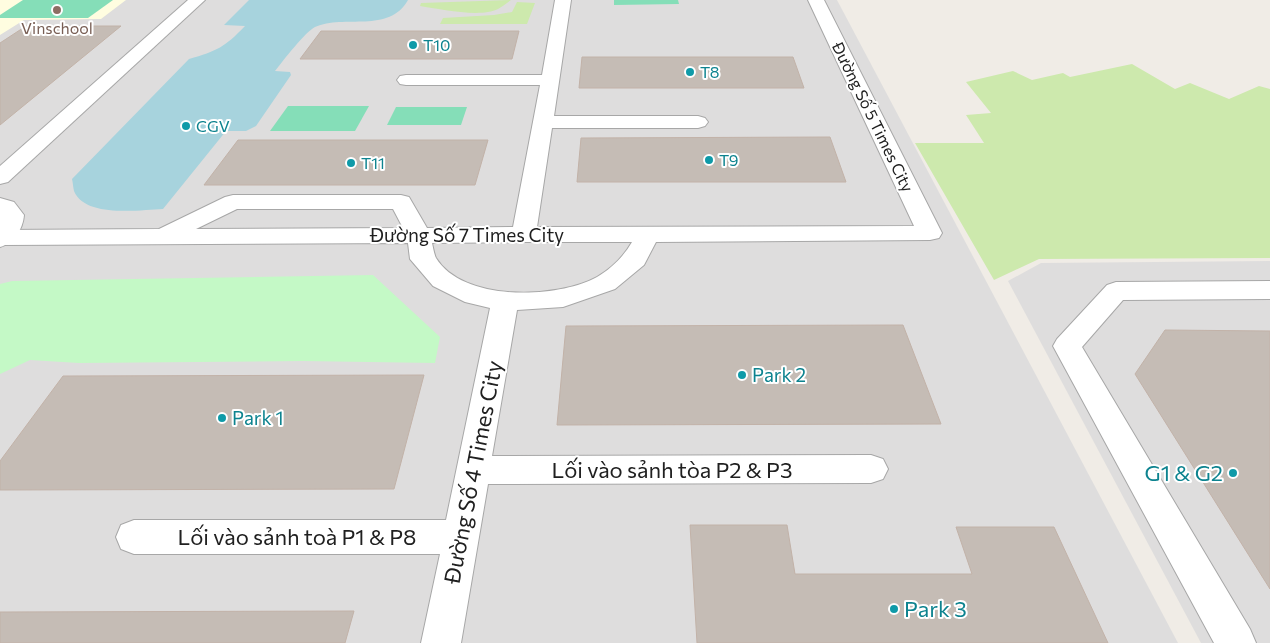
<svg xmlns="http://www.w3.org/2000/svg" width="1270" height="643" viewBox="0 0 1270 643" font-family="Commissioner,sans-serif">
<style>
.residential{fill:#dedddd}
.education{fill:#fffde0}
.grass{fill:#cde9ad}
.park{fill:#c4f9c6}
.pitch{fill:#85deb8}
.water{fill:#a7d3dd}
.building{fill:#c5bcb5;stroke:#c2b2a8}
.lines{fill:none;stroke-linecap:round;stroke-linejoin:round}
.minor-casing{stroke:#a7a7a7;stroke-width:2}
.tertiary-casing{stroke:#a7a7a7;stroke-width:2}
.minor{fill:#fff;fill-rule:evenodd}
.tertiary{fill:#fff;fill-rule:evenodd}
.education-dot{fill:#8d6e63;stroke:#fff;stroke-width:2}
.culture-dot{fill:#0f9aa8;stroke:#fff;stroke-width:2}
.labels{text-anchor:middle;stroke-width:4;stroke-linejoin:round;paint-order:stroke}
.far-education-label{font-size:16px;fill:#785e54;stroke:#fff}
.far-culture-label{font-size:16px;fill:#0d838f;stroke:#fff;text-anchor:start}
.far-street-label{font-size:16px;fill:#202020;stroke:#fff}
.street-label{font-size:19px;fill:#202020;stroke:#fff}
.culture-label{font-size:19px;fill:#0d838f;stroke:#fff;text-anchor:start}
.near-street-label{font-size:22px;fill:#202020;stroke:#fff}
.near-culture-label{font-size:22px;fill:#0d838f;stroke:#fff;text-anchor:end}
</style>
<rect width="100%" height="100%" fill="#f0ece6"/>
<g class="residential">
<path d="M0,0H837L1178,643H0Z"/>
<path d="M1270,261V643H1201L1008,281L1041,263Z"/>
</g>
<path class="education" d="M0,0H126L101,19L24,20L0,35Z"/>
<g class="grass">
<path d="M511,0C507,3 502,7 498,9C480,18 440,9 420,6L421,3Z"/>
<path d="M517,2L535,3L527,24H440L443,18L494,15L512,12Z"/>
<path d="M1132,64L1175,89L1190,83L1229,99L1259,86L1270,89V258L1039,259L994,280L915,143H984L966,115L991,113L966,82L1013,71L1032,80L1063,73L1070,77Z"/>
</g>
<path class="park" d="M373,275L440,337L435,363L303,361L79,363L30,360L0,374V284L12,281Z"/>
<g class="pitch">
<path d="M23,0H113L88,18H0V15Z"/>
<path d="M614,0H678L679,4L614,5Z"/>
<path d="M288,106H369L355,131H270Z"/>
<path d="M396,107H467L461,125H387Z"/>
</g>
<path class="water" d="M249,0H408C389,34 344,14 315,27C305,32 283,61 275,71L290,72L291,75L256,126L246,131H226L163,209C139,210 85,218 74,191C73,187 73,183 72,179L189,59C217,51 225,47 245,26L224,25Z"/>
<g class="building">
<path d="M26,26H121L0,125V43Z"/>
<path d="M321,31H519L512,59H300Z"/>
<path d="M582,57H793L804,88H579Z"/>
<path d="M830,137L846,182H577L581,138Z"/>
<path d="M238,140H488L475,185H204Z"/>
<path d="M903,325L941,424L557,425L566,326Z"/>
<path d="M1165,330L1270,331V589L1135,374Z"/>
<path d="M424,375L394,489L0,490V461L63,376Z"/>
<path d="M690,525H787L795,574H972L956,527H1054L1108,643H697Z"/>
<path d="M354,611L345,643H0V612Z"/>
</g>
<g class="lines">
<defs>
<g id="minor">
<path d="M555,0H571L554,116H698L705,118L708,122L705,126L698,128H552L537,227L914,226L808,0H824L942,233L939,238L930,240L656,242L644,265L615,289L563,307L517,310L492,456L871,455L883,459L888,469L883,479L871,483L488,484L461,643H421L440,554H134L121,549L116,537L121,525L134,520H446L490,308L465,302L433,286L410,259L408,243L3,245L0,244V230L159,229L225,197L233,195H401L409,197L427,228L513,227L540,85H406L400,84L397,80L400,76L406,75H542ZM237,209H393L403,228L196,229ZM524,242H632C624,256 611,269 597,277C557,299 463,302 436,258C434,254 433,247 432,243Z"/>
<path d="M1270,281V299L1123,300L1082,347L1250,629L1256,643H1214L1053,346L1057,339L1107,285L1116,282Z"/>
</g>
<g id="tertiary">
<path d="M188,0H205L8,182L0,184V166Z"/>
<path d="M0,198L14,202L24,215C23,229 14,243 0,247Z"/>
</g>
</defs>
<use href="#minor" class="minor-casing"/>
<use href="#tertiary" class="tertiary-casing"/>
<use href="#minor" class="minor"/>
<use href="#tertiary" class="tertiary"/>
</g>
<circle class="education-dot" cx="57" cy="10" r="5"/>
<g class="culture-dot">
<circle cx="413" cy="45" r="5"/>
<circle cx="690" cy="72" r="5"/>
<circle cx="186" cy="126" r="5"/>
<circle cx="709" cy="160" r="5"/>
<circle cx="351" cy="163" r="5"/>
<circle cx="742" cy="375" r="5"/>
<circle cx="222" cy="418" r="5"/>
<circle cx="1233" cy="473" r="5"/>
<circle cx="894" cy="609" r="5"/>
</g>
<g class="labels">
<g class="far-education-label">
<text x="57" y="34">Vinschool</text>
</g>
<g class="far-culture-label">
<text x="423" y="51">T10</text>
<text x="700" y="78">T8</text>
<text x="196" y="132">CGV</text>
<text x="719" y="166">T9</text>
<text x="361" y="169">T11</text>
</g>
<g class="far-street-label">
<text transform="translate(873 117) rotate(64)" y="6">Đường Số 5 Times City</text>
</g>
<g class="street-label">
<text x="467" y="242">Đường Số 7 Times City</text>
</g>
<g class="culture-label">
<text x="752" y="382">Park 2</text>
<text x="232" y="425">Park 1</text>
</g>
<g class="near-street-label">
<text x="672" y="478">Lối vào sảnh tòa P2 &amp; P3</text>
<text transform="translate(473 472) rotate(-79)" y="8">Đường Số 4 Times City</text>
<text x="297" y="545">Lối vào sảnh toà P1 &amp; P8</text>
</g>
<g class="near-culture-label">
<text x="1223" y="481">G1 &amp; G2</text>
<text x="904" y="617" text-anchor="start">Park 3</text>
</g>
</g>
</svg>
